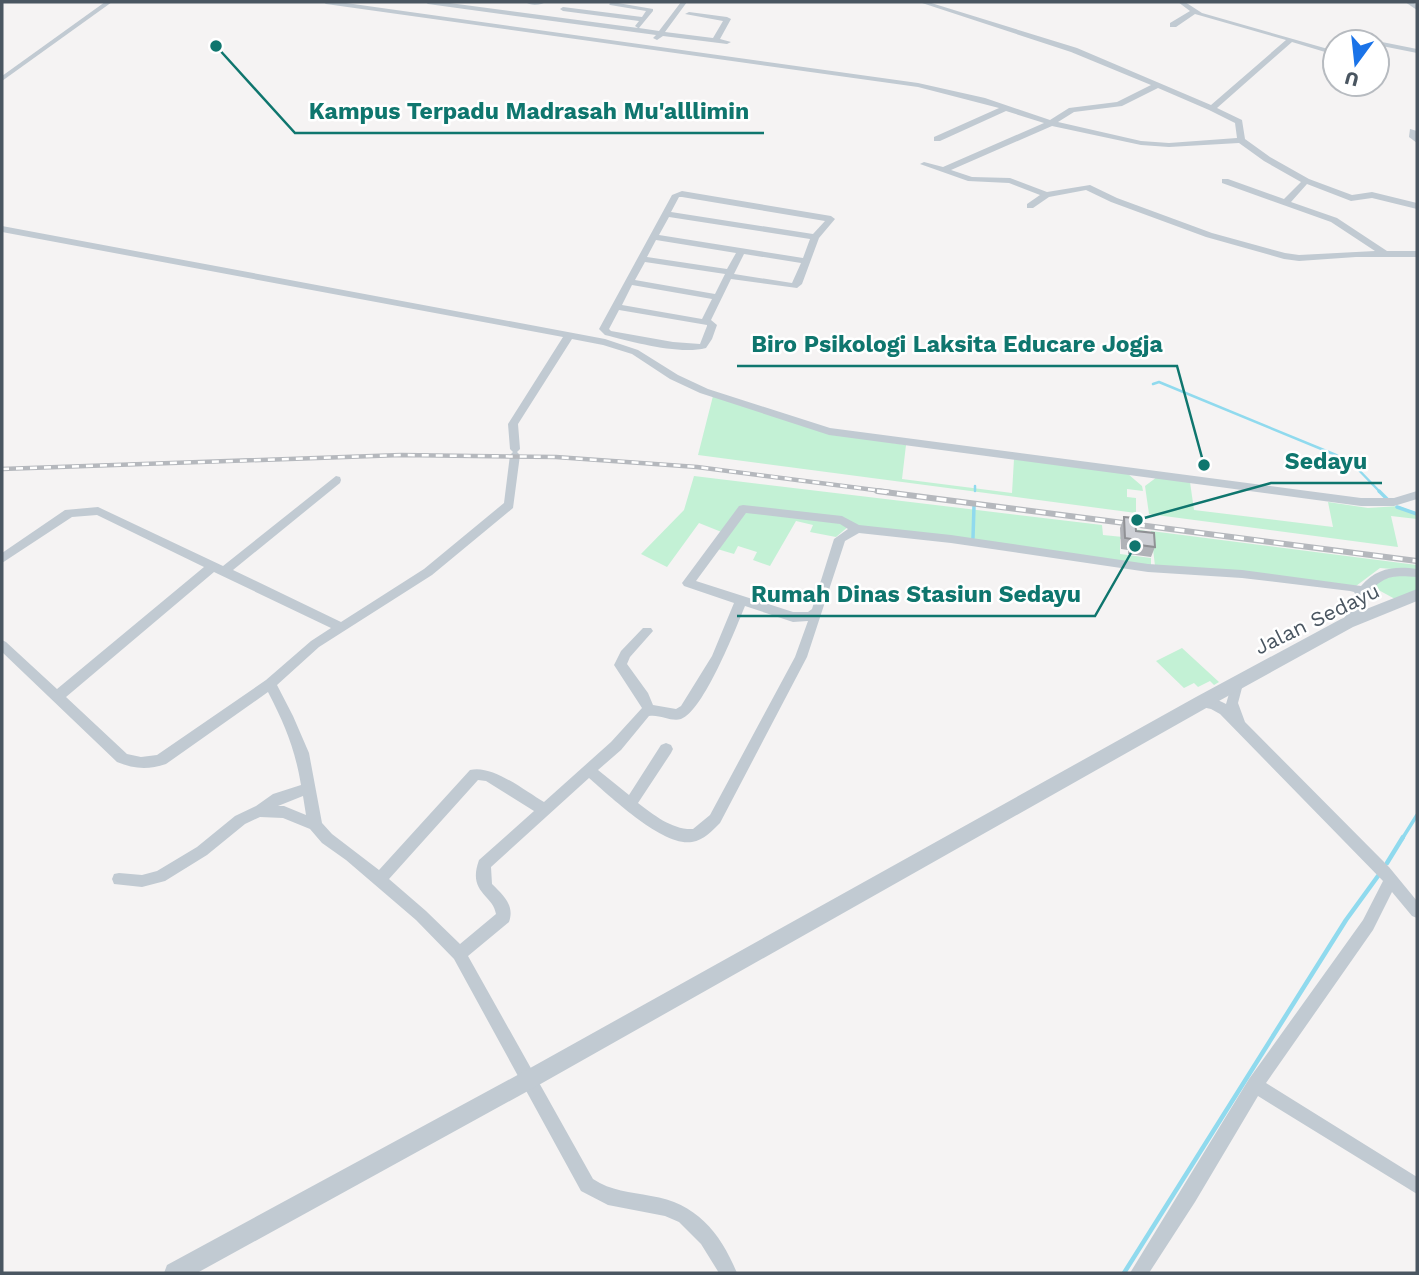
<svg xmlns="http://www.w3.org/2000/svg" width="1419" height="1275" viewBox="0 0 1419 1275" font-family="'Work Sans',sans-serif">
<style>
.green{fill:#c3f1d5}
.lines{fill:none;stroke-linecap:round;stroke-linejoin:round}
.stream-far2{stroke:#90daee;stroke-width:2.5}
.stream-far1{stroke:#90daee;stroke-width:3.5}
.stream{stroke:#90daee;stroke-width:4.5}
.minor{fill:#c1cad2;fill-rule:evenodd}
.tertiary{fill:#c1cad2;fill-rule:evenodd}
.rail-far1-casing{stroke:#b5b8bd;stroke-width:4.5}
.rail-casing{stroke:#b5b8bd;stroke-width:6}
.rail-far1{stroke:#fff;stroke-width:2.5;stroke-dasharray:7;stroke-linecap:butt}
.rail{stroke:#fff;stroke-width:3.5;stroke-dasharray:10;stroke-linecap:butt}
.wall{fill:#b0b2b7}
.building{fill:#cdcfd5;stroke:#909195;stroke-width:2}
.labels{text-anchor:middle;stroke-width:5;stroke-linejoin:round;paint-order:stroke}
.street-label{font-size:21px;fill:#4a5661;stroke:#fff}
.leader{fill:none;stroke:#0f766e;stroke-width:2.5}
.callout-dot{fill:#0f766e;stroke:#fff;stroke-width:2.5}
.callout-label{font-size:23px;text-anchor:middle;font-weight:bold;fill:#0f766e;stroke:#fff;stroke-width:5;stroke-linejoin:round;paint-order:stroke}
</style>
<rect width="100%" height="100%" fill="#f5f3f3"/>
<g class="green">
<path d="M713,396L829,433L906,445L902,479L1012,493L1014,459L1128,474L1142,486L1143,491L1127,489V497L1136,498V513L698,455Z"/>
<path d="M694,476L1102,525L1103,535L1133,538L1132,529L1147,531L1150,543L1120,539V554L1151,558V566L849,526L836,537L810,532L813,525L796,521L770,566L753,560L757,552L738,546L734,554L714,548L724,533L699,523L667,567L641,554L684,510Z"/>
<path d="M1157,477L1190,482L1194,510L1333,527L1328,502L1368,508L1399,506L1417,513V519L1391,516L1398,547L1149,514L1145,486Z"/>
<path d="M1151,531L1417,565V571L1380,568L1356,586L1155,566Z"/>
<path d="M1400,575L1417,576V590L1395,599L1373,587L1381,579Z"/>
<path d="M1182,648L1219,682L1214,685L1210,681L1198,687L1194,683L1184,688L1156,661Z"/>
</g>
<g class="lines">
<g class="stream-far2">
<path d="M1153,384L1159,382L1336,455L1353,464L1380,492"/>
<path d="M975,486V491"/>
</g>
<g class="stream-far1">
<path d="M1379,491L1387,499"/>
<path d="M1397,507L1417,514"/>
<path d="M973,538L974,506"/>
<path d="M1402,839L1417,815"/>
</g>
<g class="stream">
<path d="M1387,863L1403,837"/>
<path d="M1124,1273L1346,920L1378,876"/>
</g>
<g class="minor">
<path d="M105,2H112L2,81V76Z"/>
<path d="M323,2H339L918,83L985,98L1050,120L1069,108L1117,102L1151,85L1071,52L919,2H928L1077,48L1211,105L1286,40L1195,14L1176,27H1170V23L1190,11L1178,2H1185L1202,13L1335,51V55L1292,42L1217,108L1242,120L1245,139L1270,157L1309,179L1352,195L1372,192L1417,203V209L1372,198L1351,201L1307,184L1291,202L1337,218L1387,251H1417V257H1356L1299,261L1284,259L1206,237L1111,202L1086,190L1049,197L1033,208H1027V204L1040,195L1009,183L968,181L920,164L924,162L943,167L1044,123L1006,111L940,141H934V137L999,108L918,87L326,4ZM1158,88L1209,110L1235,123L1237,138L1169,143L1141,141L1058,122L1074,112L1122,106ZM1052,126L1141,145L1169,147L1239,143L1264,161L1301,182L1284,199L1228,179H1222V183L1331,222L1375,251L1299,255L1285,253L1212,233L1117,198L1090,185L1047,192L1010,178L972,177L951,170Z"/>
<path d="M425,2H442L638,28L635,26L639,21L563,11L560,9L563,7L642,17L646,11L610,5L609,4L612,2L653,9V11L639,28L659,31L681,2H687L665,32L713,38L723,21L685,14L689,12L727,17L731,19L720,39L731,42L727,44L663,36L657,40L653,38L656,35L428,4Z"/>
<path d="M526,2H546C542,5 529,6 526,2Z"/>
<path d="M1405,2H1412L1417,5V10Z"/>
<path d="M1377,41L1417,49V53L1377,45V42H1374Z"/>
<path d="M1377,47L1388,59L1377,66V61L1380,58L1377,54Z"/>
<path d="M1410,129L1417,131V143L1409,137Z"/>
<path d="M682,191L831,216L835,219L819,238L802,284L797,288L731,279L711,320L717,325L712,339L706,348C679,355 633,342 605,335L599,329L672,195ZM679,197H682L825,221L813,234L671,212ZM669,217L810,239L803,258L659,235ZM656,240L736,253L727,269L647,257ZM744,254L801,263L792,283L734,274ZM645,262L725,274L715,294L635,280ZM632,285L712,299L702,319L622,305ZM619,310L707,325V326L700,344L673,342L611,331L609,329Z"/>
<path d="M2,226L605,339L638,350L678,375L708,389L830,428L1361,498H1394L1417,491V499L1394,506H1361L829,435L700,393L670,379L632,354L603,345L572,339L518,424L520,449L517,452L520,455L513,508L432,575L319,647L277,685L293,716L309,753L322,823L332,834L379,870L470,770C492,764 525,791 544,802L611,742L642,708L614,665L621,651L643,628H651L653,631L630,657L627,664L648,693L653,705L676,709L681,706L712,656L734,603L684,586L682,583L739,506L743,505L842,516L859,525L951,535L1148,564L1242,570L1361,586C1377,568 1394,566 1417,569V577C1393,575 1384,575 1368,594L1369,597L1351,626H1343L1341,623L1357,597L1354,592L1350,591L1242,578L1148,572L951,543L859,533L845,541L807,657L720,823C712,831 704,840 692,842C663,847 611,797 589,778L491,867L492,884C503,895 515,905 509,922L468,956L593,1179C611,1191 630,1192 651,1196C696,1203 720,1232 737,1273H719L701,1244L679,1222L665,1216L608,1205L581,1191L454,959L416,920L346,860L322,843L310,829L283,818L260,817L245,824L207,855L165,881L142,887L114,884L112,879L114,874L119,873L142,875L157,871L197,847L235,816L256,806L273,794L301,785C295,749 285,725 268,692L166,764C148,770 134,769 117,762L2,652V640L6,642L57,689L204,567L97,515L72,517L2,563V553L65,510L98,507L223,566L336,476L340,477L341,480L340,483L233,570L341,622L424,569L504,503L510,455L513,452L510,449L508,424L563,337L2,232ZM746,513L840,524L848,529L834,539L812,609L808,612H793L696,581ZM214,572L331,628L311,641L266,680L157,755L141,757L127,754L66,697ZM745,606L793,622L808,621L795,657L710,815L693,829C672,830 654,815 638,803L671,753L673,749L671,745L666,743L661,745L629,795L598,770L621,750L649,716C660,714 671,722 681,719C703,712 736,628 745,606ZM478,780L486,781L534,811L479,860C467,893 493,894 496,914L460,944L426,911L389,879ZM303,796L306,815L284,806H278Z"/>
<path d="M1237,679L1241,680L1243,684L1238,703L1245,722L1389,867L1417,901V918L1412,916L1392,892L1373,930L1266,1083L1417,1177V1194L1258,1096L1195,1202L1149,1273H1130L1249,1079L1363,920L1383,881L1220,714L1211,709L1197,706L1196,702L1197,698C1207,695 1218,700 1226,704L1233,680Z"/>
</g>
<path class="tertiary" d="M1417,589V601L1353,627L1208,707L537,1086L197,1273H164L167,1265L523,1072L1196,697L1341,619Z"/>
<defs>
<path id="rail-far1" d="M2,469L401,455L556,457L697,467L890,492"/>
<path id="rail" d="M877,491L1417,561"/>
</defs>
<use href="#rail-far1" class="rail-far1-casing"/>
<use href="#rail" class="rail-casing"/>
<use href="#rail-far1" class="rail-far1"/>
<use href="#rail" class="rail"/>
</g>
<path class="wall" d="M1124,517L1136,531L1155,547L1151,557L1128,554V550L1121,549L1120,528Z"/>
<path class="building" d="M1124,517L1135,518L1136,531L1154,533L1155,547L1132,544V539L1125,538Z"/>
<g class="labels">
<g class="street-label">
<text transform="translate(1317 619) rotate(-26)" y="7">Jalan Sedayu</text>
</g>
</g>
<path class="leader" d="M216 46L295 133H764M1204 465L1177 366H737M1137 520L1271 483H1382M1135 546L1095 616H737"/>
<g class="callout-dot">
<circle cx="216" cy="46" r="7"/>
<circle cx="1204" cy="465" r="7"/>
<circle cx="1137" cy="520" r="7"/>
<circle cx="1135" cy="546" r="7"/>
</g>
<g class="callout-label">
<text x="529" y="119">Kampus Terpadu Madrasah Mu'alllimin</text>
<text x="957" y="352">Biro Psikologi Laksita Educare Jogja</text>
<text x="1326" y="469">Sedayu</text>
<text x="916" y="602">Rumah Dinas Stasiun Sedayu</text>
</g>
<rect width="1419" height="1275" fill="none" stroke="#4a5661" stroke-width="7"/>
<g transform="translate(1356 63) rotate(195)"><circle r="33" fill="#ffffff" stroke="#b7bbc0" stroke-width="2"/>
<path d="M0-5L12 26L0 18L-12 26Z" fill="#1a73e8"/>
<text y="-10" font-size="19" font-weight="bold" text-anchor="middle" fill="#4a5661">U</text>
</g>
</svg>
